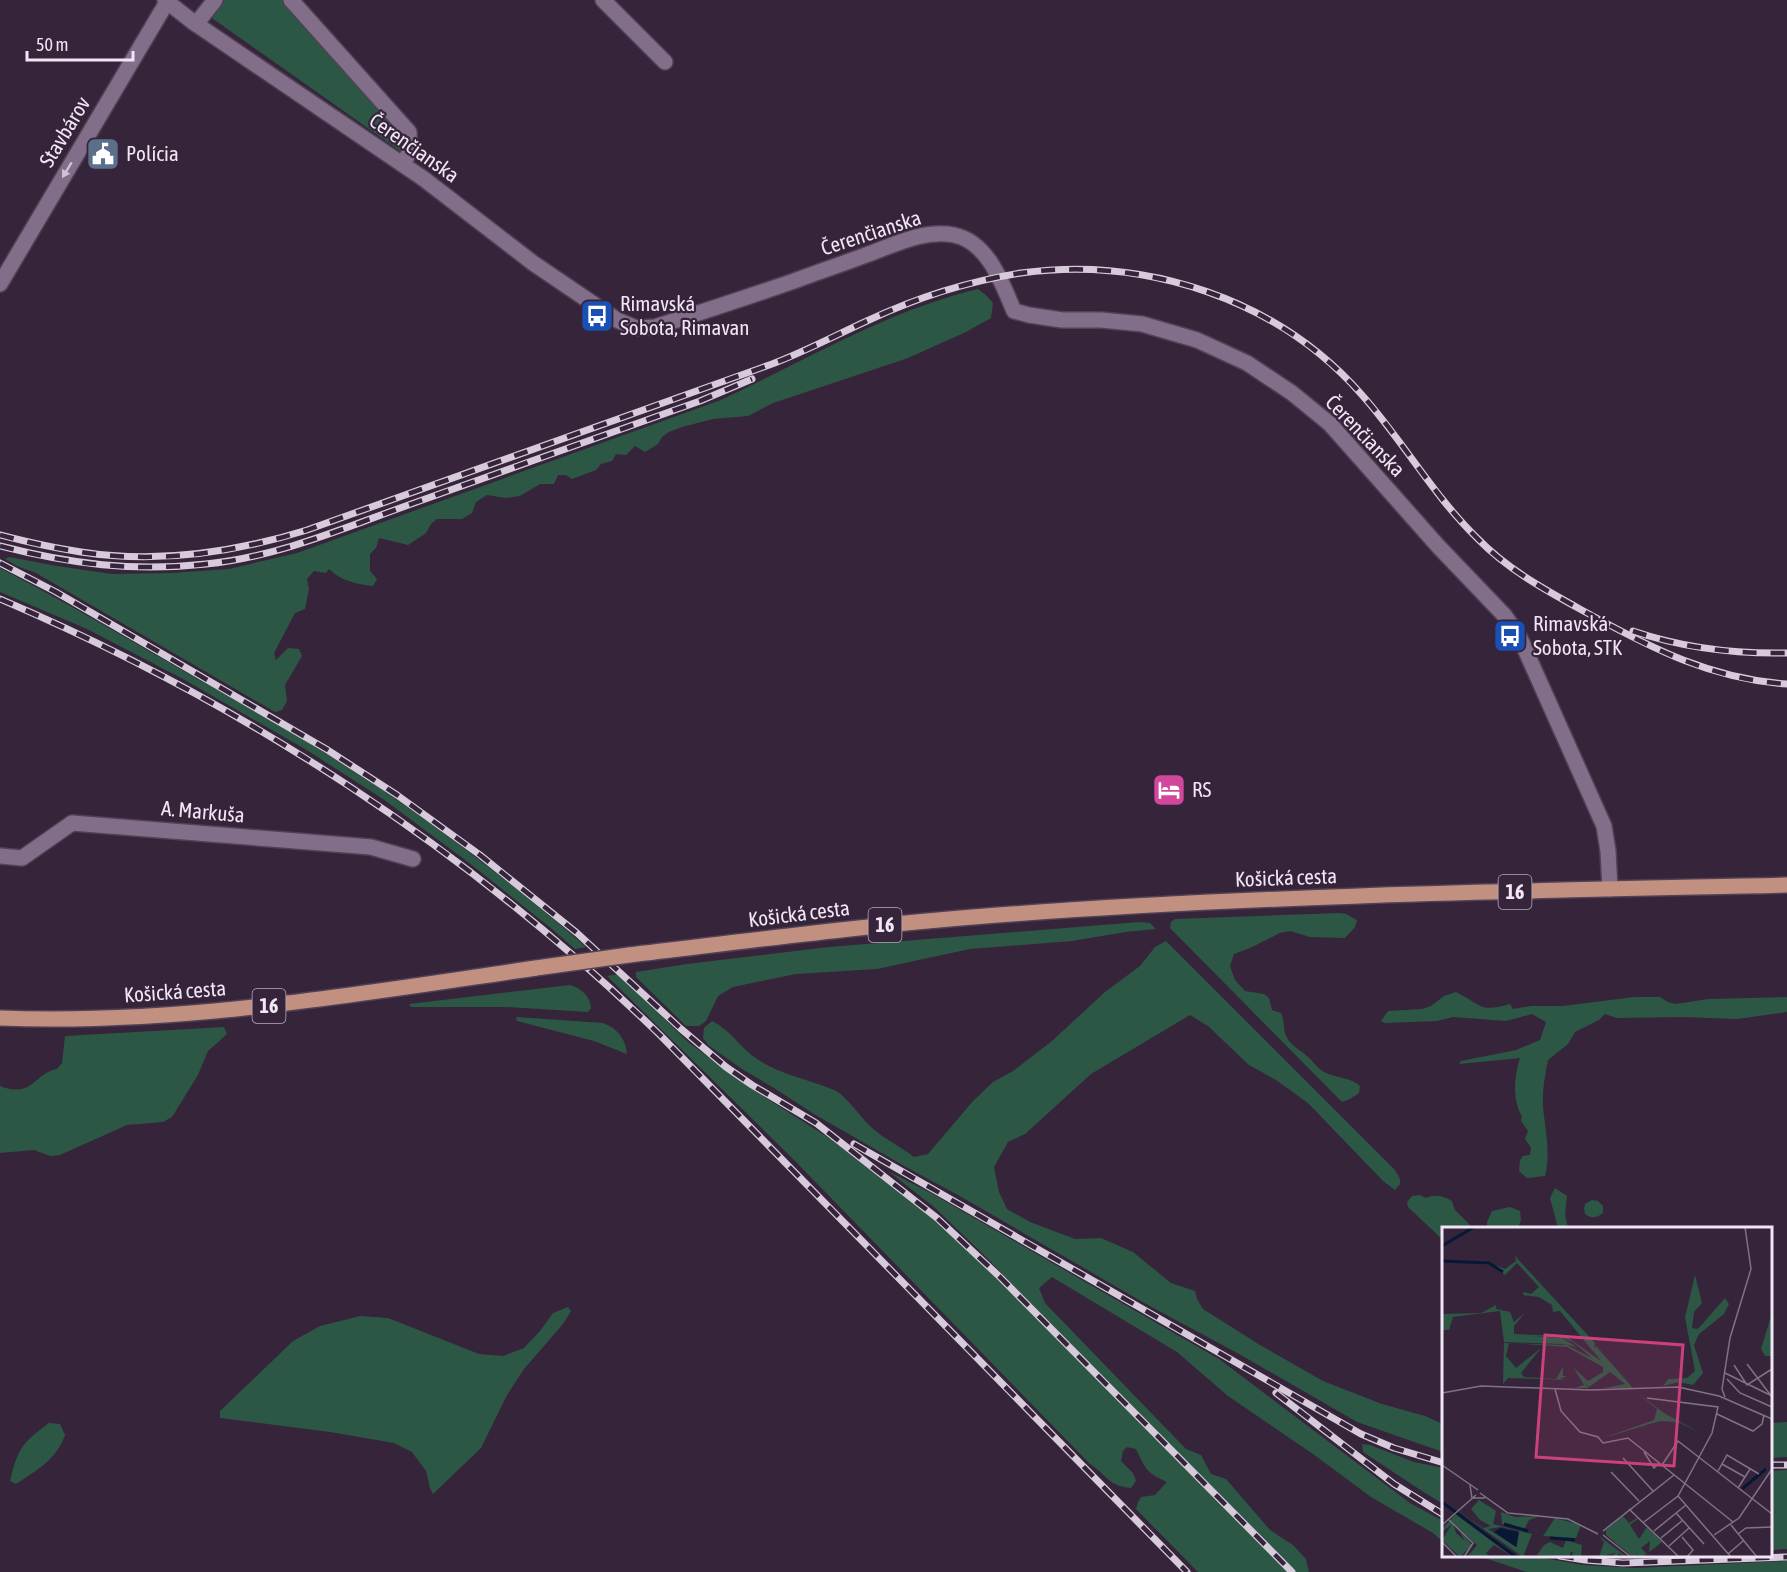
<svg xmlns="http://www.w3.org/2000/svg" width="1787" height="1572" viewBox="0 0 1787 1572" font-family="'Asap Condensed',sans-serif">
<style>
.green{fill:#2c5744}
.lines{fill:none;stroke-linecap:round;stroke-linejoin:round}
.minor-casing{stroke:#504155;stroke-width:18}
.major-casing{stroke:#504155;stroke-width:18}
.minor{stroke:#826e88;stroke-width:15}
.major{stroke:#c29081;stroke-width:15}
.rail-casing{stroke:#d7cbdb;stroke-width:7}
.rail{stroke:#36243b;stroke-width:4.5;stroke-dasharray:14;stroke-linecap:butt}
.major-bridge-casing{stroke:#504155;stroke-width:18;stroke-linecap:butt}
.major-bridge{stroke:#c29081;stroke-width:15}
.oneway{fill:#d0c2d4}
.labels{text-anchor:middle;stroke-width:4.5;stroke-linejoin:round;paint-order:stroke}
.shield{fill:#36243b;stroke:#b9acbd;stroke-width:1.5}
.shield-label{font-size:20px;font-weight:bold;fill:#f1e6f5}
.street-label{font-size:21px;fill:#f1e6f5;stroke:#36243b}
.poi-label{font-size:21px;fill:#f1e6f5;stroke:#36243b;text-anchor:start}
.inset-river{fill:none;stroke:#071836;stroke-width:3}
.inset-road{fill:none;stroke:#817285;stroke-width:1.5}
.view{fill:#cb417a;fill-opacity:0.15;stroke:#cb417a;stroke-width:3}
.inset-edge{fill:none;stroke:#f1e6f5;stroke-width:3}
</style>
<rect width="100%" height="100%" fill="#36243b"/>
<g class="green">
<path d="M218,0H285L402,134L403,153L209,16Z"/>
<path d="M978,289L986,295L993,303L991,318L966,332L908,358L773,403L748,416L713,419L682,427L669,432L662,437L658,444L645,452L635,446L626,455L616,454L612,461L601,464L596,470L572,479L566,475H558L554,484H540L520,496L506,498L487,495L476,502L472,513L462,519H437L431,524L426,533L408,545L379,538L376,548L370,554V571L377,579L373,586C357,584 341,581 329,569L326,573L314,571L307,579L309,589L305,609L295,613L274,653L276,660L288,648L299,649L302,656L285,685L287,701L282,710L275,712L36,573L17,566L5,559L9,557L57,566L112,574L171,573L229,569L297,553L721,400C804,361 889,310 978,289Z"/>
<path d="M0,568C66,602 130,640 194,677C226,695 258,712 289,731C393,792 495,868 586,947L575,949L552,929L468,862L383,799L305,749L183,679L87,629L0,592Z"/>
<path d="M1339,913L1346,914L1357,920L1355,927L1345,938L1310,937L1290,931L1280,933L1250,948L1234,954L1230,966L1235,980L1245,991L1264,994L1269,998L1272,1010L1281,1013C1285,1023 1283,1028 1286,1036C1291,1046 1299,1049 1307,1056C1313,1061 1317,1068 1324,1072C1336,1078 1350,1077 1360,1086L1359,1093L1350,1099L1342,1102L1170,928L1171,922L1175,919Z"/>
<path d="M1139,922L1150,923L1156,929L1126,932L1072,941L970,949L877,969L796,974L733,987L718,996L706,1021L699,1026H686L636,977V972L687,964L829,947Z"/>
<path d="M1166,941L1395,1170L1400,1179V1184L1395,1190L1383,1181L1308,1103L1276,1080L1249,1065L1208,1026L1190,1015L1091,1074L1025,1134L1008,1142L994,1167L999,1192L1007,1209L1030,1222L1075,1239L1101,1238L1133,1252L1171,1283L1195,1291L1197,1299L1203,1309L1260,1345L1323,1381L1382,1404L1425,1416L1443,1424V1452L1357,1422L1239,1354L1146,1304L958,1195L906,1167L814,1114L774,1088L742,1069L708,1045L703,1038L704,1028L712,1021C731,1030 740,1048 757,1059C776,1072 799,1077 821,1085C826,1087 833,1089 838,1092C850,1101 858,1114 869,1125C882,1138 900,1146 914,1157L928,1154L973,1101L993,1082L1013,1071L1052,1041L1105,992L1140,966L1155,947Z"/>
<path d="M618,974L688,1042L747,1086L829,1138L937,1222L975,1256L1288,1572H1198L1136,1509L1138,1502L1141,1497L1155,1495L1167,1482C1147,1473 1146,1470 1136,1449L1127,1447L1123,1451L1121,1461L1133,1473L1136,1481L1131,1488C1108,1486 1107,1475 1090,1464L796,1162L607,976Z"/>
<path d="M570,985C581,988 591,997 591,1008L588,1012L506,1007H411L409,1004Z"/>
<path d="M1456,992C1482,1005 1479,1013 1510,1004L1513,1009L1531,1006H1563L1634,997H1660L1668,1002L1676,1004L1708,999L1787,997V1012L1737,1019L1684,1017L1617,1018L1605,1014L1599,1020L1575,1032L1568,1044L1548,1060C1545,1075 1542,1091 1543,1106C1545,1129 1551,1154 1545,1176L1527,1178L1519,1171L1520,1160L1523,1156L1530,1155L1531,1148L1525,1139L1528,1131L1521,1121L1522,1116C1512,1100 1514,1076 1520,1058L1459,1064L1461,1061L1516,1050L1540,1040L1546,1022L1532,1014L1506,1021L1453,1017L1437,1021L1385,1023L1381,1021L1388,1011L1422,1009L1431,1006L1444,996Z"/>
<path d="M516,1017L603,1023C617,1028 626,1039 627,1054L594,1041L517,1021Z"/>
<path d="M224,1027L227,1034L208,1051L198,1075L172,1117L163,1122L127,1125L60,1155L50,1156L34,1150L0,1153V1086C33,1099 34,1073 57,1069L62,1063L65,1036Z"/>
<path d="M888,1171L931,1193L1219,1359L1410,1503L1443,1521V1542L1433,1533L1371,1497L1313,1454L1228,1396L1177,1352L1052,1277L1039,1288L1045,1303L1186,1449L1201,1455L1211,1474L1226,1479L1270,1530L1293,1545L1306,1559L1309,1572H1296L1040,1313L984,1255L934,1207Z"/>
<path d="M1555,1188L1567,1196L1565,1214L1568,1228H1558L1550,1198Z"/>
<path d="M1420,1195L1426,1198C1436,1194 1443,1196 1452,1201L1455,1210L1473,1228H1444L1443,1240L1408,1207L1407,1202L1412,1196Z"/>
<path d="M1592,1200L1598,1201L1603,1206V1213C1597,1218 1591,1219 1585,1214L1584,1209L1585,1204Z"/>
<path d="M1510,1207L1520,1211L1521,1220L1518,1228H1487V1222L1492,1211Z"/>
<path d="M568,1307L571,1311L563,1324L524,1369L507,1395L481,1448L433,1494L430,1488L426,1471L412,1452L394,1443L330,1432L220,1418V1411L293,1341L320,1326L360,1316L388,1318L479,1354L503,1356L524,1348L540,1331L553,1313Z"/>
<path d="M1787,1422V1457L1771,1458V1423Z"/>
<path d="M49,1423L60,1424L65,1435C57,1459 36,1471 16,1484L10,1481C18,1448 22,1443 49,1423Z"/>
<path d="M1362,1444L1370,1445L1414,1462L1443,1468V1504L1422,1491L1363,1452Z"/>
<path d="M1787,1470V1549L1771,1550V1471Z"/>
<path d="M1467,1556H1533L1583,1565L1635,1568L1787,1561V1572H1527L1488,1559Z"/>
</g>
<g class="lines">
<defs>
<g id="minor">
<path d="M165,0L193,22L424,179L533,263L617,320L636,328L655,327C702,312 748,297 794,281C818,272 842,264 866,255C894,245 924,229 954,235C988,242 1002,283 1014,311L1029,315L1062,320H1101L1142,324L1197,340L1247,363L1292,393L1330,424L1438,546L1505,616L1520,638L1604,826L1608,851L1610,889"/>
<path d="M291,0L409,132L410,152L402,164"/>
<path d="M603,0L665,62"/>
<path d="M196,24L215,0"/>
<path d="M0,284L167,2"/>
<path d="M0,856L22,858L72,823L371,847L413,859"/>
</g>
<g id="major">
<path d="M629,955C756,940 884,923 1012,914C1270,895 1529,891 1787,885"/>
<path d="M0,1018C180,1025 358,994 536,968"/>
</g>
</defs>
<use href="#minor" class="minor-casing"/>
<use href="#major" class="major-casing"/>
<use href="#minor" class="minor"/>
<use href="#major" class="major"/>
<defs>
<g id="rail">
<path d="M0,535C27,542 53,548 81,552C158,564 233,553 307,530L772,364C806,351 836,335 869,320C916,298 969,281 1021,273C1146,256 1278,299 1362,395C1403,441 1433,495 1477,538C1509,571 1549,592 1589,614C1653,649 1712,679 1787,684"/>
<path d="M0,546C70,564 134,572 206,564C278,557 346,527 414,503C509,469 605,435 700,401L752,379"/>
<path d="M0,563L56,592L326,749L397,795L480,855L577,933L680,1028L726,1067L752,1085L816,1123L937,1218L1001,1278L1292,1572"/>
<path d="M0,599C244,703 469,850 660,1035L1187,1572"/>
<path d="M1633,631C1683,648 1734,654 1787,653"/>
<path d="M854,1144L1361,1434L1394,1448L1444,1463"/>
<path d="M1276,1393L1394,1484L1444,1515"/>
<path d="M1770,1465H1787"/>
<path d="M1560,1556L1585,1560L1623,1563L1787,1557"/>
</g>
</defs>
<use href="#rail" class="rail-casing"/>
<use href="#rail" class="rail"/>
<defs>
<path id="major-bridge" d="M536,968L629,955"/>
</defs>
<use href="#major-bridge" class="major-bridge-casing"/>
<use href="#major-bridge" class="major-bridge"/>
</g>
<defs><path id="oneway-solid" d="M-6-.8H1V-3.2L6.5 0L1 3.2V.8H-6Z" transform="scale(1.5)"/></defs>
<use class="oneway" href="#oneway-solid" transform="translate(67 170) rotate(121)"/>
<defs>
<symbol id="civic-square" viewBox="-11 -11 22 22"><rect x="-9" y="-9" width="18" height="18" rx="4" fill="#5c6f8a" stroke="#36243b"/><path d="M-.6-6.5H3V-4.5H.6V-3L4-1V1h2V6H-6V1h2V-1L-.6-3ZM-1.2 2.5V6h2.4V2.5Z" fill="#fff"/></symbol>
<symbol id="bus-square" viewBox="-11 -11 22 22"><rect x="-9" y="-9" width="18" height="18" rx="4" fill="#1a4fb4" stroke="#36243b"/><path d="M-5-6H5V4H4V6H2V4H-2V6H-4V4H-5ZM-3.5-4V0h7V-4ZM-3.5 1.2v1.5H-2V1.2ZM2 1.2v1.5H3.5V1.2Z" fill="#fff"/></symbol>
<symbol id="hotel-square" viewBox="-11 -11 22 22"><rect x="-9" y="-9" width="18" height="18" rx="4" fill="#d1479c" stroke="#36243b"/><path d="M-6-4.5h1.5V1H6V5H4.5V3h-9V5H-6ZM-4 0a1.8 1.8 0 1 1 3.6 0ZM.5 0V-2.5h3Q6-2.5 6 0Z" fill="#fff"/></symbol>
</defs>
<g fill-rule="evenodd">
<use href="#civic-square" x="84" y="135" width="38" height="38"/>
<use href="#bus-square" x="578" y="297" width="38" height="38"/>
<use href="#bus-square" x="1491" y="617" width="38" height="38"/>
<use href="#hotel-square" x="1150" y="771" width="38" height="38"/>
</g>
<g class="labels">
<g class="shield">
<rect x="1498.5" y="875" width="33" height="34" rx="4.5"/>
<rect x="868.5" y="908" width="33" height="34" rx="4.5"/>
<rect x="252.5" y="989" width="33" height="34" rx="4.5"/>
</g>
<g class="shield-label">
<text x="1515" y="899">16</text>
<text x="885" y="932">16</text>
<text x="269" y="1013">16</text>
</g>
<g class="street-label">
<text transform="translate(65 132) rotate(-59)" y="7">Stavbárov</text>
<text transform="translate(414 148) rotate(35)" y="7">Čerenčianska</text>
<text transform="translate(871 233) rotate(-18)" y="7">Čerenčianska</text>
<text transform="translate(1365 436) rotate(46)" y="7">Čerenčianska</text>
<text transform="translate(203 812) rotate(5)" y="7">A. Markuša</text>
<text transform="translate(1286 878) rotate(-2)" y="7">Košická cesta</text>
<text transform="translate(799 914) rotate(-7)" y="7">Košická cesta</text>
<text transform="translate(175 992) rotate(-4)" y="7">Košická cesta</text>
</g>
<g class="poi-label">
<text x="126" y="161">Polícia</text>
<text x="620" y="311">Rimavská<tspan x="620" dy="24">Sobota, Rimavan</tspan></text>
<text x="1533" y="631">Rimavská<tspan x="1533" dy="24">Sobota, STK</tspan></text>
<text x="1192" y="797">RS</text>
</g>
</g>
<g transform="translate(1442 1227)">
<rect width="330" height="330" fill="#36243b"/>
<path d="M73,29L153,116L152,121L154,119L191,161H162L183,157L168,145L147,160L141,154L147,161H132L142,158L131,140L146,154L161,145V140L125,120L67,116L64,129L74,141L99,121L79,146L82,150L114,152L121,140V149H125L118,152L131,153L66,151L61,157L62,116L125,118L150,131L131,115L118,110L87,109L120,111L135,120L121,117L62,115L58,84L11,90L7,103H0V87L39,86L54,78V82L68,85L72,95L83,86L72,99V107L121,109L128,112L159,134L118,84L111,85L110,78L97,70L81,68L82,65L89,67L97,60L75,36L63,48L50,38L7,34L44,35L63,42L74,34ZM253,48L260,76L252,85L250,101L256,102L283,71L287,77L282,87L257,107L252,118L261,146L251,158L237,155L221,159L226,152L245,151L253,144L243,90ZM330,86V129H323L319,122ZM192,163L222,186L259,206L236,195L218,194L158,212L212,193L215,182ZM37,273L54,284L51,297L90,307L81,330L17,285L41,301L49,299L38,293L29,282ZM59,300L77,304L75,320L46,302ZM59,285L73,290L98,289L87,293L82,303L60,297ZM14,287L31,300L71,330L52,318L44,326L48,330H25L35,318L11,296L14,306L23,314L17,303L30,318L18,330L0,313L10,297L0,305V302ZM181,289L187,296L195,291L220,315L207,325L208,314L199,321L205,327L197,330L194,325L196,330H191L164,308V303ZM196,292L205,300L197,312L188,298ZM113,291L139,298L134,311L101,309ZM155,307L157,309L185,330L176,326L177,330H170L173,326L157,330L162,315ZM124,313L140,318L139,330H129L131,326L129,324L127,330L95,328L102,318L108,315L121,321Z" fill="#2c5744" fill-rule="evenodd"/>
<path d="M58,301L77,305L74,320L52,305Z" fill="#071836"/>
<path class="inset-river" d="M0,19L32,0M0,34L47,36L61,45M300,262L324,242M0,275L74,330M62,297L86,304M108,311L133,313"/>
<path class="inset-road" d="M305,137L330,170M292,138L305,158L330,142M283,146L328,168M285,152L298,166L330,180M113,162L119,184L138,205L156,210L161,216L186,211L291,295M0,166L39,159L149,163L236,160L277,169L330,192M283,170L280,162L288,111L309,42L303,0M275,187L311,204L320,197L322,188M202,225L212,241L217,236M181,231L211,264M280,237L303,250M0,238L36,263M220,238L236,214L330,287M276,244L285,228L317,247M169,245L197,274M28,258L30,271H43M296,261L308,242M38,266L66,286L126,292L156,307M236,269L289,330M187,282L237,330M234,286L262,317M7,293L31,316L22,330M202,295L236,269L270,206L276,180L205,171M0,298L34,268M289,298L315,330M161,304L232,248M212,304L244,278M296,307L304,301L330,300M161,308L189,330M272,308L297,291L330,242M240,310L251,323L245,330M219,311L241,293M0,315L15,330M227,319L247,301M286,327L301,314"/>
<path class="view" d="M103,108L241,118L232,239L94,230Z"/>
<rect width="330" height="330" class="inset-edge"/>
</g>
<path d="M27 51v9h106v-9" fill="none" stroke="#f1e6f5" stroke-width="3"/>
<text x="36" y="51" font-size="18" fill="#f1e6f5" stroke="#36243b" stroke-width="4.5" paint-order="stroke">50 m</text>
</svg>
